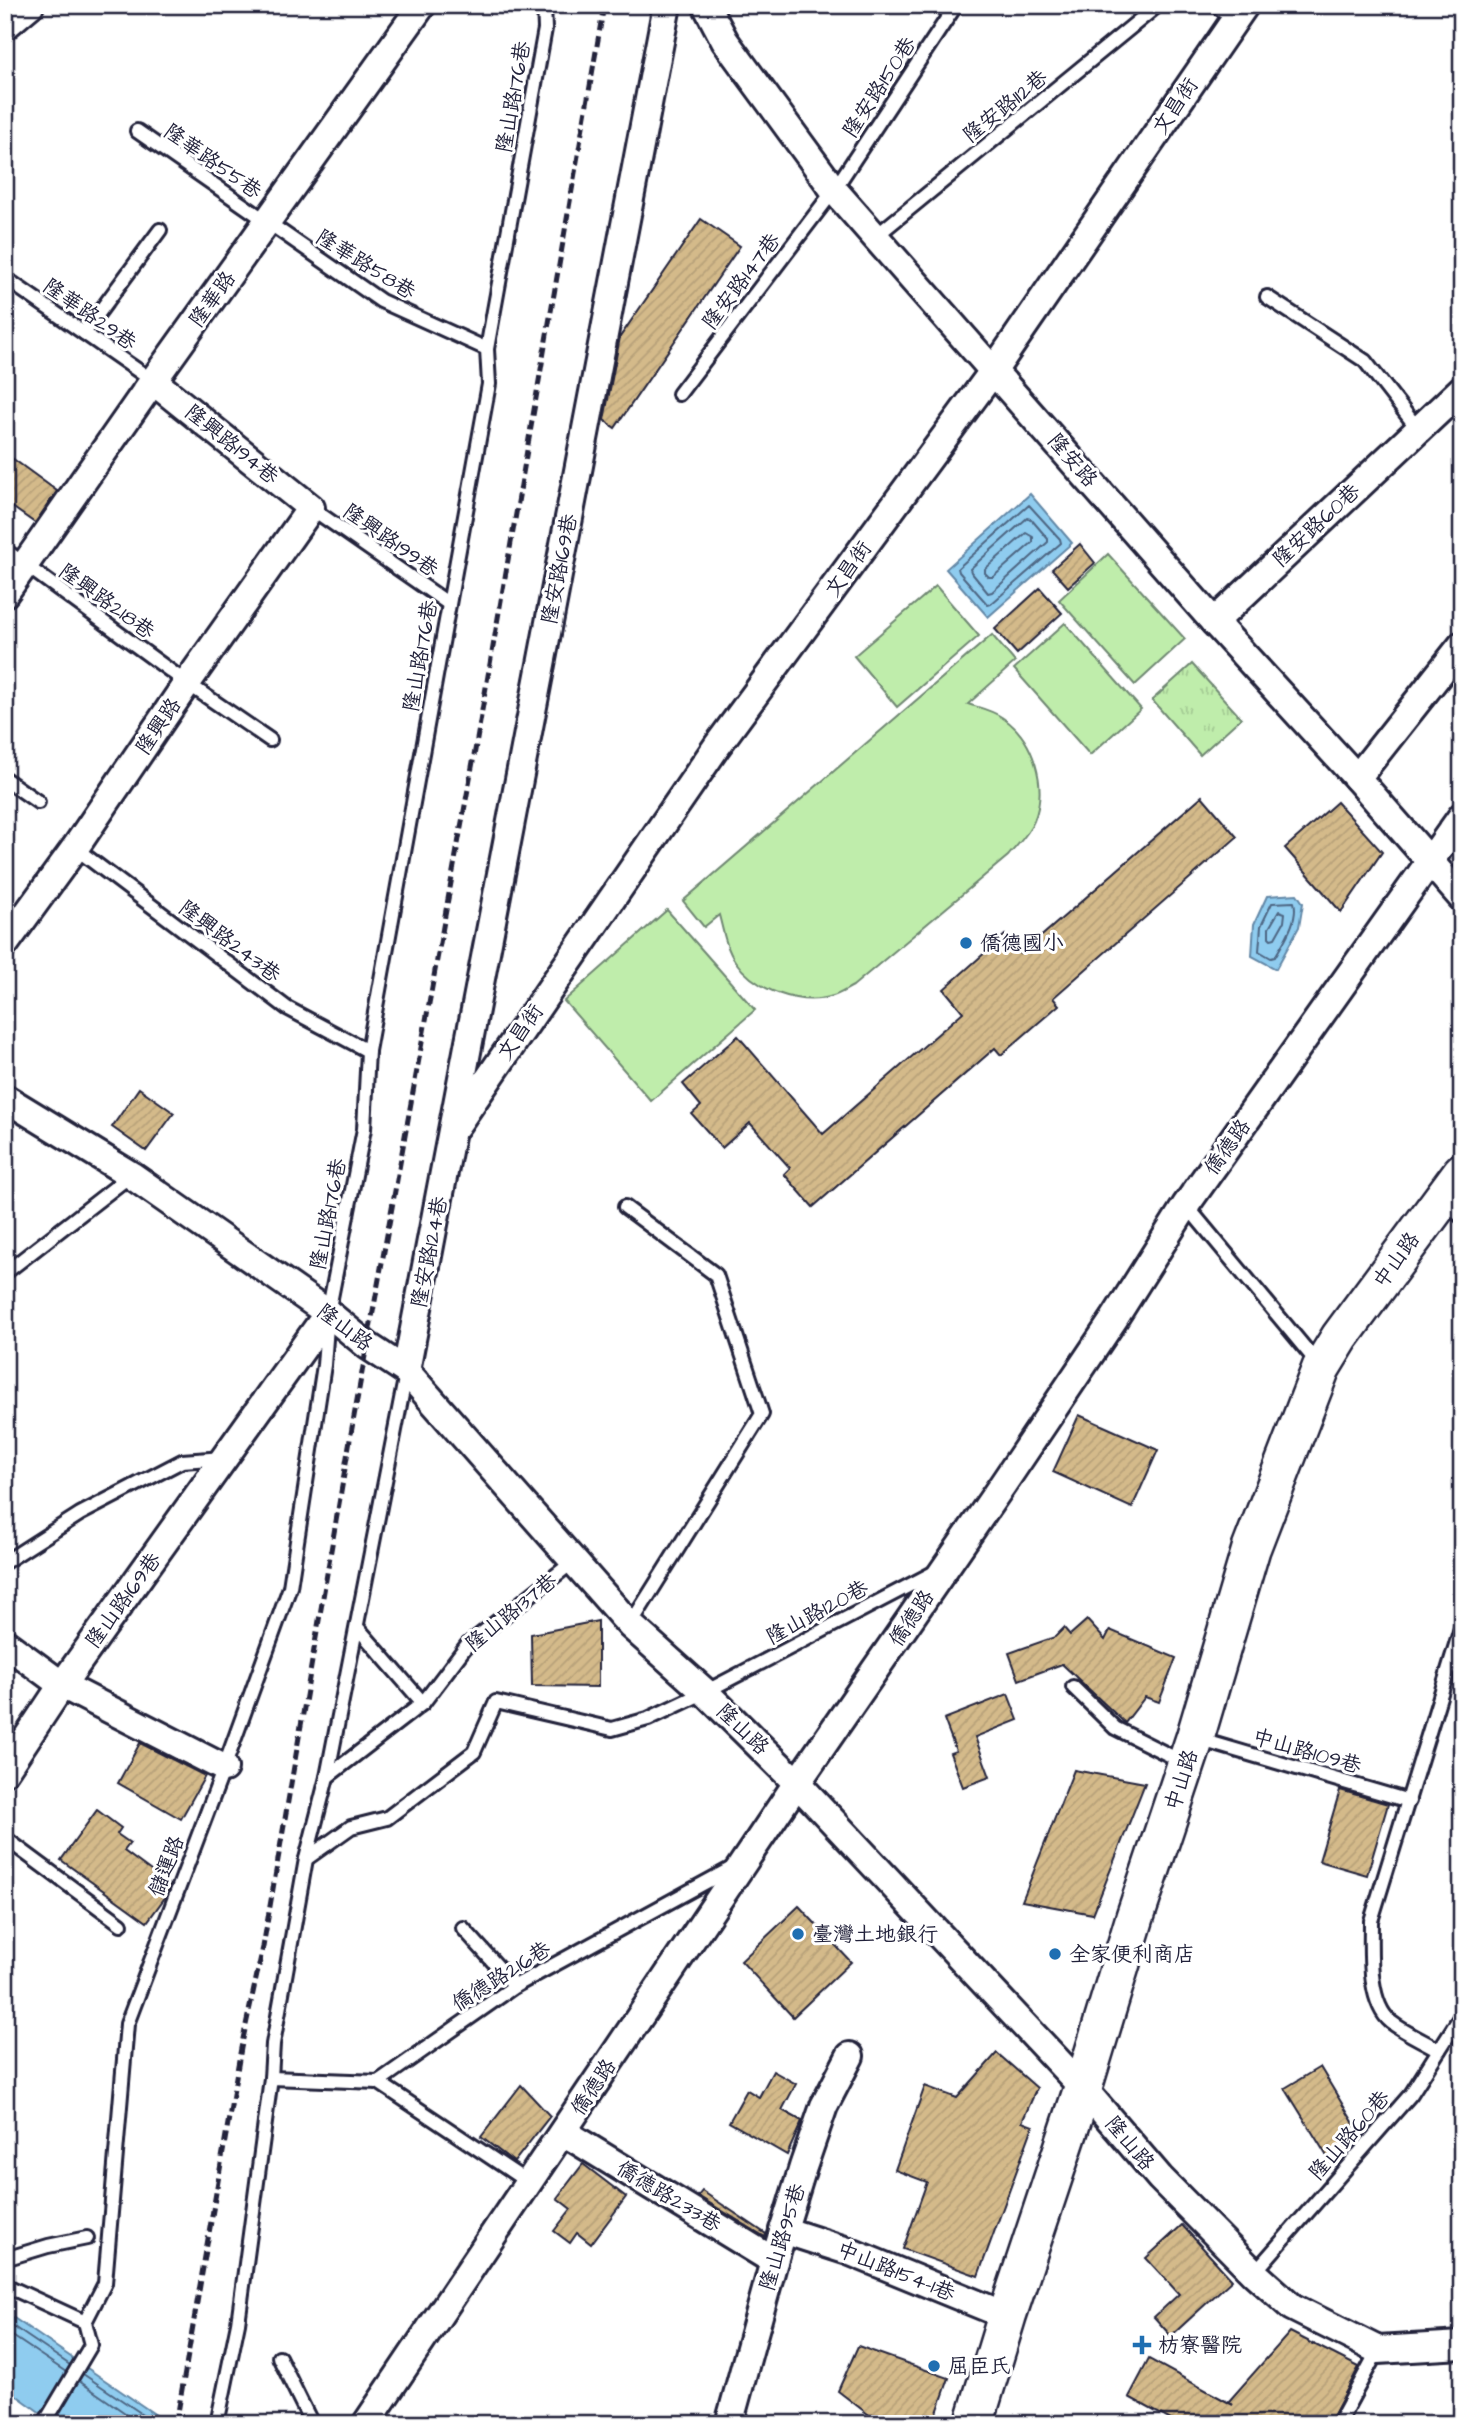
<svg xmlns="http://www.w3.org/2000/svg" width="1467" height="2429" viewBox="0 0 1467 2429" font-family="'Architects Daughter','LXGW WenKai TC',sans-serif">
<style>
.park{fill:url(#park-tufts);stroke:#708873;stroke-width:2}
.garden{fill:#bfedab;stroke:#708873;stroke-width:2}
.water{fill:#8fccef;stroke:#6388a7;stroke-width:2}
.lines{fill:none;stroke-linecap:round;stroke-linejoin:round}
.shore{stroke:#4e6683;stroke-width:2}
.building{fill:url(#building-hatch);stroke:#22223b;stroke-width:2}
.lane-casing{stroke:#22223b;stroke-width:18}
.street-casing{stroke:#22223b;stroke-width:32}
.secondary-casing{stroke:#22223b;stroke-width:42}
.lane{stroke:#fff;stroke-width:12}
.street{stroke:#fff;stroke-width:26}
.secondary{stroke:#fff;stroke-width:37}
.rail{stroke:#22223b;stroke-width:5;stroke-dasharray:10 5;stroke-linecap:butt}
.poi-dot{fill:#1f6fb2;stroke:#fff;stroke-width:2.5}
.labels{text-anchor:middle;stroke-width:6;stroke-linejoin:round;paint-order:stroke}
.street-label{font-size:21px;fill:#22223b;stroke:#fff}
.poi-label{font-size:21px;fill:#22223b;stroke:#fff;text-anchor:start}
</style>
<defs>
<pattern id="park-tufts" width="24" height="20" patternUnits="userSpaceOnUse" patternTransform="scale(1.75)"><rect width="24" height="20" fill="#bfedab"/><path d="M3 7l-1-3M5 7V3M7 7l1-3M15 17l-1-3M17 17v-4M19 17l1-3" fill="none" stroke="#a4cb94"/></pattern>
<pattern id="building-hatch" width="6" height="6" patternUnits="userSpaceOnUse" patternTransform="scale(1.75)"><rect width="6" height="6" fill="#d4ba8a"/><path d="M-1 1l2-2M0 6l6-6M5 7l2-2" fill="none" stroke="#b6a078"/></pattern>
</defs>
<rect width="100%" height="100%" fill="#fff"/>
<filter id="ink" filterUnits="userSpaceOnUse"><feTurbulence type="fractalNoise" baseFrequency=".0143" numOctaves="2"/><feDisplacementMap in="SourceGraphic" scale="14" xChannelSelector="R" yChannelSelector="G"/><feConvolveMatrix kernelMatrix="1 2 1 2 8 2 1 2 1" color-interpolation-filters="sRGB"/></filter>
<g filter="url(#ink)">
<path class="park" d="M1192,664L1241,718L1200,755L1152,700Z"/>
<g class="garden">
<path d="M1108,554L1185,639L1135,685L1059,600Z"/>
<path d="M936,586L979,636L897,707L854,656Z"/>
<path d="M1065,623L1141,709L1090,755L1014,669Z"/>
<path d="M992,635L1015,662L968,704C980,708 992,710 1003,718C1034,739 1048,786 1034,821C1029,834 1017,845 1008,856L853,986C847,989 840,994 833,996C800,1007 755,990 735,961C726,948 723,930 719,915L704,927L683,901Z"/>
<path d="M667,910L755,1010L651,1101L564,1001Z"/>
</g>
<g class="water">
<path d="M1030,494L1072,543L988,617L946,569Z"/>
<path d="M1297,894L1303,903L1299,927L1276,969L1252,956L1254,924L1267,896Z"/>
<path d="M5,2312L169,2424H56L5,2387Z"/>
</g>
<g class="lines">
<g class="shore">
<path d="M1029,505L1060,539L1061,543L991,604L988,605L959,572L958,568Z"/>
<path d="M1027,518L1031,519L1048,539V542L992,592L988,593L971,572L970,569Z"/>
<path d="M1026,533L1033,537V542L993,577H989L985,573V569Z"/>
<path d="M1294,902C1299,920 1284,941 1275,957L1271,958L1259,951L1261,926L1272,903Z"/>
<path d="M1279,911L1285,913L1284,922L1275,938L1271,939L1269,937V928Z"/>
<path d="M5,2321L70,2365"/>
<path d="M5,2331L66,2372"/>
<path d="M83,2374L157,2424"/>
<path d="M79,2381L141,2424"/>
</g>
</g>
<g class="building">
<path d="M701,219L740,246L615,428L604,420L620,337Z"/>
<path d="M5,453L57,491L35,523L5,502Z"/>
<path d="M1080,544L1095,563L1068,587L1052,569Z"/>
<path d="M1040,588L1062,613L1017,654L995,629Z"/>
<path d="M1202,796L1237,837L1053,998L1059,1005L1001,1055L995,1048L813,1207L784,1174L790,1168L750,1123L722,1148L692,1114L701,1106L683,1084L738,1036L823,1134L963,1012L944,989L1005,935L1021,954Z"/>
<path d="M1337,802L1382,852L1341,912L1285,848Z"/>
<path d="M139,1088L174,1113L146,1151L112,1127Z"/>
<path d="M1079,1415L1158,1450L1132,1508L1053,1472Z"/>
<path d="M1087,1620L1105,1640L1110,1630L1176,1658L1159,1702L1145,1697L1125,1723L1062,1664L1019,1680L1009,1653L1055,1637L1064,1628L1070,1635Z"/>
<path d="M598,1621V1687L532,1686L531,1634Z"/>
<path d="M1008,1694L1018,1720L975,1737L990,1777L963,1787L950,1753L956,1751L944,1719Z"/>
<path d="M140,1743L205,1776L181,1819L118,1783Z"/>
<path d="M1074,1770L1145,1783L1093,1914L1022,1901Z"/>
<path d="M1340,1790L1388,1804L1367,1875L1319,1861Z"/>
<path d="M97,1810L121,1828L117,1834L130,1843L124,1851L170,1885L166,1896L147,1922L61,1860Z"/>
<path d="M799,1906L851,1962L793,2017L741,1961Z"/>
<path d="M997,2053L1037,2088L1022,2122L1033,2126L978,2276L903,2249L927,2182L895,2170L925,2086L957,2098Z"/>
<path d="M1320,2067L1362,2137L1349,2152L1331,2163L1285,2088Z"/>
<path d="M773,2071L796,2084L782,2110L802,2121L787,2155L729,2122L747,2090L759,2097Z"/>
<path d="M521,2085L550,2116L514,2162L481,2137Z"/>
<path d="M583,2164L626,2197L591,2244L577,2233L570,2243L554,2231L571,2209L557,2198Z"/>
<path d="M702,2191L766,2234L765,2237L698,2196Z"/>
<path d="M1182,2225L1232,2280L1171,2336L1154,2317L1179,2294L1146,2258Z"/>
<path d="M1290,2332L1359,2367L1329,2424H1178L1129,2397L1149,2359L1233,2405L1229,2401Z"/>
<path d="M858,2346L949,2378L933,2424H886L877,2421L838,2391Z"/>
</g>
<g class="lines">
<defs>
<g id="lane">
<path d="M1215,5L1235,19"/>
<path d="M137,131L381,301L487,349"/>
<path d="M876,236L1158,5"/>
<path d="M5,278L153,381"/>
<path d="M1267,297L1365,361L1418,429"/>
<path d="M84,333L160,230"/>
<path d="M679,394L834,190L956,5"/>
<path d="M311,508L449,604"/>
<path d="M5,550L187,683L270,740"/>
<path d="M5,779L38,802"/>
<path d="M75,848L287,1008L368,1051"/>
<path d="M1442,1202L1462,1217"/>
<path d="M1186,1205L1319,1365"/>
<path d="M625,1207L716,1275L762,1414L630,1625"/>
<path d="M5,1273L131,1175"/>
<path d="M5,1562L80,1514L182,1461L224,1458"/>
<path d="M357,1627L423,1703"/>
<path d="M1073,1687L1115,1728L1183,1762"/>
<path d="M1198,1739L1409,1801"/>
<path d="M327,1777L423,1703L467,1645L574,1561"/>
<path d="M5,1838L121,1924"/>
<path d="M306,1859L351,1827L387,1818L474,1752L496,1702L612,1729L648,1719L705,1692L935,1572"/>
<path d="M463,1928L515,1986"/>
<path d="M1439,2050C1424,2041 1405,2033 1391,2022C1367,2002 1371,1950 1371,1921L1462,1625"/>
<path d="M271,2078L378,2082L515,1986L732,1868"/>
<path d="M378,2082L529,2183"/>
<path d="M5,2259L48,2246L87,2238"/>
<path d="M1254,2273L1411,2094L1462,2014"/>
<path d="M5,2285L85,2322"/>
<path d="M279,2357L312,2424"/>
<path d="M44,2424L91,2345L85,2322L105,2283L127,2024L224,1768L290,1587L324,1365L328,1313L364,1129L368,1051L489,384L487,349L545,29L544,5"/>
<path d="M217,2424L238,2323L271,2078L273,2044L306,1859L327,1777L406,1374"/>
<path d="M1338,2424L1378,2350"/>
</g>
<g id="street">
<path d="M706,5L725,41L834,190L1214,622L1357,778L1462,898"/>
<path d="M5,26L30,5"/>
<path d="M5,593L153,381L422,5"/>
<path d="M1214,622L1462,389"/>
<path d="M1357,778L1462,645"/>
<path d="M5,944L75,848L187,683L311,508L153,381"/>
<path d="M5,1098L131,1175L328,1313L368,1346L406,1371L630,1625L705,1692L797,1783L1083,2088L1160,2178L1254,2273L1292,2307L1378,2350L1462,2345"/>
<path d="M456,1126L717,746L994,370L1245,5"/>
<path d="M406,1371L667,5"/>
<path d="M5,1643L62,1685L224,1768"/>
<path d="M5,1771L62,1685L328,1313"/>
<path d="M563,2132L774,2261"/>
<path d="M783,2230L848,2251L1007,2316"/>
<path d="M366,2424L797,1783L1003,1484L1114,1319L1186,1205L1462,816"/>
<path d="M729,2424L774,2261L803,2167L824,2106L850,2056"/>
</g>
<path id="secondary" d="M974,2424L1007,2316L1083,2088L1135,1917L1195,1738L1251,1549L1321,1368L1340,1337L1462,1172"/>
</defs>
<use href="#lane" class="lane-casing"/>
<use href="#street" class="street-casing"/>
<use href="#secondary" class="secondary-casing"/>
<use href="#lane" class="lane"/>
<use href="#street" class="street"/>
<use href="#secondary" class="secondary"/>
<path class="rail" d="M176,2424L241,2048L263,1947L353,1422L476,745L604,5"/>
</g>
</g>
<g class="poi-dot">
<circle cx="966" cy="943" r="7"/>
<circle cx="798" cy="1934" r="7"/>
<circle cx="1055" cy="1954" r="7"/>
<path d="M1138.5 2334.5h7v7h7v7h-7v7h-7v-7h-7v-7h7z"/>
<circle cx="934" cy="2366" r="7"/>
</g>
<g class="labels">
<g class="street-label">
<text transform="translate(879 87) rotate(-57)" y="7">隆安路150巷</text>
<text transform="translate(513 97) rotate(-80)" y="7">隆山路176巷</text>
<text transform="translate(1005 106) rotate(-39)" y="7">隆安路112巷</text>
<text transform="translate(1175 106) rotate(-56)" y="7">文昌街</text>
<text transform="translate(213 161) rotate(35)" y="7">隆華路55巷</text>
<text transform="translate(366 264) rotate(32)" y="7">隆華路58巷</text>
<text transform="translate(741 281) rotate(-53)" y="7">隆安路147巷</text>
<text transform="translate(212 299) rotate(-54)" y="7">隆華路</text>
<text transform="translate(90 314) rotate(35)" y="7">隆華路29巷</text>
<text transform="translate(232 444) rotate(39)" y="7">隆興路194巷</text>
<text transform="translate(1073 460) rotate(49)" y="7">隆安路</text>
<text transform="translate(1316 525) rotate(-43)" y="7">隆安路60巷</text>
<text transform="translate(391 540) rotate(35)" y="7">隆興路199巷</text>
<text transform="translate(559 569) rotate(-79)" y="7">隆安路169巷</text>
<text transform="translate(848 569) rotate(-54)" y="7">文昌街</text>
<text transform="translate(107 601) rotate(36)" y="7">隆興路218巷</text>
<text transform="translate(420 656) rotate(-80)" y="7">隆山路176巷</text>
<text transform="translate(158 726) rotate(-56)" y="7">隆興路</text>
<text transform="translate(230 941) rotate(37)" y="7">隆興路243巷</text>
<text transform="translate(520 1032) rotate(-55)" y="7">文昌街</text>
<text transform="translate(1227 1147) rotate(-54)" y="7">僑德路</text>
<text transform="translate(328 1214) rotate(-79)" y="7">隆山路176巷</text>
<text transform="translate(429 1252) rotate(-79)" y="7">隆安路124巷</text>
<text transform="translate(1396 1260) rotate(-54)" y="7">中山路</text>
<text transform="translate(345 1327) rotate(37)" y="7">隆山路</text>
<text transform="translate(123 1600) rotate(-54)" y="7">隆山路169巷</text>
<text transform="translate(511 1612) rotate(-39)" y="7">隆山路137巷</text>
<text transform="translate(817 1612) rotate(-28)" y="7">隆山路120巷</text>
<text transform="translate(911 1618) rotate(-56)" y="7">僑德路</text>
<text transform="translate(743 1729) rotate(44)" y="7">隆山路</text>
<text transform="translate(1307 1751) rotate(16)" y="7">中山路109巷</text>
<text transform="translate(1181 1780) rotate(-72)" y="7">中山路</text>
<text transform="translate(166 1866) rotate(-69)" y="7">儲運路</text>
<text transform="translate(501 1976) rotate(-32)" y="7">僑德路216巷</text>
<text transform="translate(593 2087) rotate(-56)" y="7">僑德路</text>
<text transform="translate(1349 2135) rotate(-49)" y="7">隆山路60巷</text>
<text transform="translate(1130 2143) rotate(50)" y="7">隆山路</text>
<text transform="translate(669 2196) rotate(31)" y="7">僑德路233巷</text>
<text transform="translate(782 2237) rotate(-73)" y="7">隆山路95巷</text>
<text transform="translate(896 2271) rotate(22)" y="7">中山路154-1巷</text>
</g>
<g class="poi-label">
<text x="980" y="950">僑德國小</text>
<text x="812" y="1941">臺灣土地銀行</text>
<text x="1069" y="1961">全家便利商店</text>
<text x="1158" y="2352">枋寮醫院</text>
<text x="948" y="2373">屈臣氏</text>
</g>
</g>
<rect width="1467" height="2429" fill="none" stroke="#fff" stroke-width="28"/>
<rect x="14" y="14" width="1439" height="2401" fill="none" stroke="#22223b" stroke-width="2.5" filter="url(#ink)"/>
</svg>
